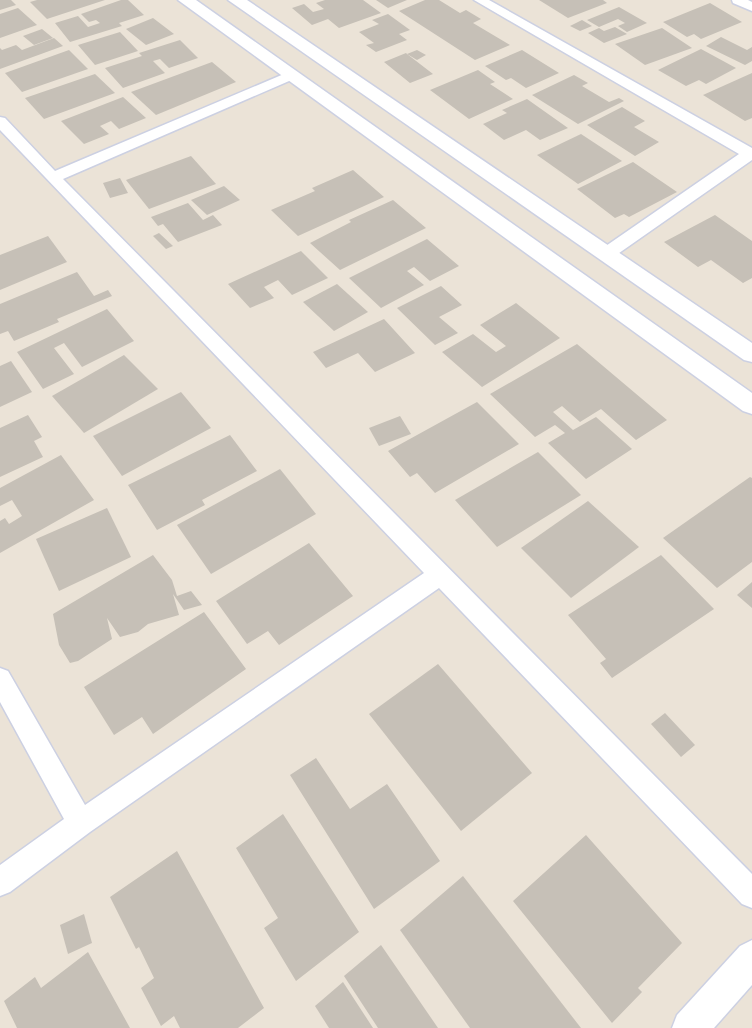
<svg xmlns="http://www.w3.org/2000/svg" width="752" height="1028" viewBox="0 0 752 1028" font-family="'Noto Sans',sans-serif">
<style>
.building{fill:#c6c0b7}
.lines{fill:none;stroke-linecap:round;stroke-linejoin:round}
.minor-casing{stroke:#ccd0e2;stroke-width:3}
.tertiary-casing{stroke:#ccd0e2;stroke-width:3}
.minor{fill:#fff;fill-rule:evenodd}
.tertiary{fill:#fff;fill-rule:evenodd}
</style>
<rect width="100%" height="100%" fill="#ebe3d7"/>
<g class="building">
<path d="M0,0H11L16,5L0,10Z"/>
<path d="M37,0H105L47,19L30,2Z"/>
<path d="M121,0H128L144,15L119,23L122,26L70,42L55,23L78,16L88,27L100,23L96,20L89,22L81,14Z"/>
<path d="M325,0H363L381,13L339,28L328,19L312,25L292,8L304,4L313,12L324,9L316,3Z"/>
<path d="M376,0H407L388,8Z"/>
<path d="M425,0H439L460,13L466,10L481,19L473,23L510,45L475,60L399,11Z"/>
<path d="M539,0H603L607,3L568,18Z"/>
<path d="M710,3L742,22L701,39L694,34L687,37L663,22Z"/>
<path d="M619,7L647,23L627,32L618,26L625,23L618,19L599,27L587,20Z"/>
<path d="M18,8L37,25L0,38V14Z"/>
<path d="M388,14L410,30L399,34L407,40L376,52L366,45L374,43L359,32L379,24L372,20Z"/>
<path d="M153,18L174,34L146,45L126,29Z"/>
<path d="M582,20L592,26L580,31L570,26Z"/>
<path d="M615,27L627,34L604,43L588,33L599,28L604,31Z"/>
<path d="M662,28L692,48L645,65L615,44Z"/>
<path d="M42,29L53,38L34,45L23,36Z"/>
<path d="M120,32L138,51L95,65L78,45Z"/>
<path d="M721,37L747,50L752,47V61L745,65L706,46Z"/>
<path d="M54,38L63,46L0,69V48L2,50L16,45L22,50Z"/>
<path d="M180,40L198,58L169,68L160,59L153,61L165,73L123,88L105,68L142,56L139,53Z"/>
<path d="M701,49L736,68L706,84L699,80L686,86L658,70Z"/>
<path d="M69,50L88,69L22,92L5,73Z"/>
<path d="M417,50L426,55L417,60L407,54Z"/>
<path d="M522,50L559,73L526,88L511,78L506,80L485,66Z"/>
<path d="M406,53L407,54L433,74L410,83L384,62Z"/>
<path d="M212,62L236,82L156,115L131,92Z"/>
<path d="M478,70L495,82L490,84L513,99L469,119L430,90Z"/>
<path d="M752,73V118L745,121L703,95Z"/>
<path d="M95,74L115,93L44,119L25,98Z"/>
<path d="M574,75L588,83L582,86L609,102L619,98L624,101L578,124L532,95Z"/>
<path d="M123,97L146,118L119,129L111,121L100,126L109,134L84,144L61,121Z"/>
<path d="M527,99L568,128L540,140L526,130L504,140L483,124L507,113L502,110Z"/>
<path d="M622,107L645,121L634,127L659,142L635,156L587,125Z"/>
<path d="M581,134L622,161L578,184L537,155Z"/>
<path d="M191,156L216,184L149,209L126,180Z"/>
<path d="M633,162L677,192L629,217L624,214L615,218L577,189Z"/>
<path d="M353,170L384,197L298,236L271,210L315,191L312,188Z"/>
<path d="M120,178L128,193L110,198L103,183Z"/>
<path d="M224,186L240,200L207,215L191,200Z"/>
<path d="M393,200L426,228L340,270L310,243L351,222L349,220Z"/>
<path d="M188,203L203,220L213,215L222,225L178,242L163,224L158,226L151,217Z"/>
<path d="M715,215L752,241V278L743,283L711,260L698,267L664,242Z"/>
<path d="M159,233L173,246L166,249L153,236Z"/>
<path d="M48,236L67,262L0,290V255Z"/>
<path d="M427,239L459,266L430,281L414,267L407,271L424,285L381,308L349,278Z"/>
<path d="M301,251L328,278L292,295L278,280L264,287L274,298L250,308L228,284Z"/>
<path d="M77,272L94,296L108,290L112,296L57,319L59,322L14,341L8,331L0,334V304Z"/>
<path d="M337,284L368,312L334,331L303,302Z"/>
<path d="M441,286L462,305L439,317L458,333L435,345L397,308Z"/>
<path d="M516,303L560,338L482,387L442,352L473,334L496,352L506,346L480,325Z"/>
<path d="M107,309L134,341L82,367L64,343L54,348L74,374L43,389L17,352Z"/>
<path d="M384,319L415,353L375,372L358,353L326,368L313,352Z"/>
<path d="M577,344L667,420L636,440L601,409L580,422L562,406L553,412L573,430L596,417L632,449L586,479L548,443L565,433L555,425L535,437L490,394Z"/>
<path d="M124,355L158,389L84,433L52,396Z"/>
<path d="M11,361L32,392L0,407V366Z"/>
<path d="M181,392L211,428L122,476L93,436Z"/>
<path d="M477,402L519,444L435,493L417,473L410,477L388,451Z"/>
<path d="M28,415L42,437L34,441L43,457L0,477V428Z"/>
<path d="M400,416L411,434L379,446L369,428Z"/>
<path d="M230,435L257,471L202,500L205,505L157,530L128,485Z"/>
<path d="M538,452L581,495L497,547L455,500Z"/>
<path d="M61,455L94,500L0,553V521L5,518L9,524L22,516L12,500L0,506V488Z"/>
<path d="M280,469L316,514L211,574L177,525Z"/>
<path d="M750,477L752,478V562L717,588L663,538Z"/>
<path d="M588,501L639,547L571,598L521,548Z"/>
<path d="M107,508L131,557L59,591L36,539Z"/>
<path d="M309,543L353,596L279,645L268,631L247,644L216,601Z"/>
<path d="M153,555L172,580L177,596L191,591L202,605L184,610L173,594L179,615L148,624L138,632L120,637L107,618L112,639L78,661L70,663L59,645L53,614Z"/>
<path d="M661,555L714,609L612,678L600,663L606,659L568,615Z"/>
<path d="M752,582V608L737,595Z"/>
<path d="M204,612L246,669L153,734L142,717L114,735L84,687Z"/>
<path d="M438,664L532,773L461,831L369,714Z"/>
<path d="M665,713L695,745L681,757L651,724Z"/>
<path d="M316,758L350,809L387,784L440,861L374,909L290,775Z"/>
<path d="M283,814L359,932L296,981L264,928L278,918L236,848Z"/>
<path d="M586,835L682,943L638,988L642,992L612,1023L513,901Z"/>
<path d="M177,851L264,1008L238,1028H180L174,1016L161,1026L141,988L154,978L139,947L136,949L110,897Z"/>
<path d="M463,876L581,1028H470L400,930Z"/>
<path d="M84,914L92,943L68,954L60,925Z"/>
<path d="M381,945L438,1028H378L344,976Z"/>
<path d="M88,952L130,1028H17L4,1001L35,977L41,988Z"/>
<path d="M343,982L373,1028H329L315,1006Z"/>
</g>
<g class="lines">
<defs>
<g id="minor">
<path d="M474,0H489L752,148V160L612,258L606,260L600,258L598,254L600,250L739,154Z"/>
<path d="M732,0H748L752,2V11L733,3Z"/>
<path d="M291,71L298,75L296,78L63,179L752,874V908L742,904L439,588L90,832L10,892L0,896V865L64,819L0,702V668L8,671L85,805L424,573L0,130V117L5,118L55,171Z"/>
</g>
<g id="tertiary">
<path d="M178,0H196L752,393V414L743,411Z"/>
<path d="M228,0H247L752,343V362L744,360Z"/>
<path d="M752,940V985L714,1028H672L677,1015L740,946Z"/>
</g>
</defs>
<use href="#minor" class="minor-casing"/>
<use href="#tertiary" class="tertiary-casing"/>
<use href="#minor" class="minor"/>
<use href="#tertiary" class="tertiary"/>
</g>
</svg>
